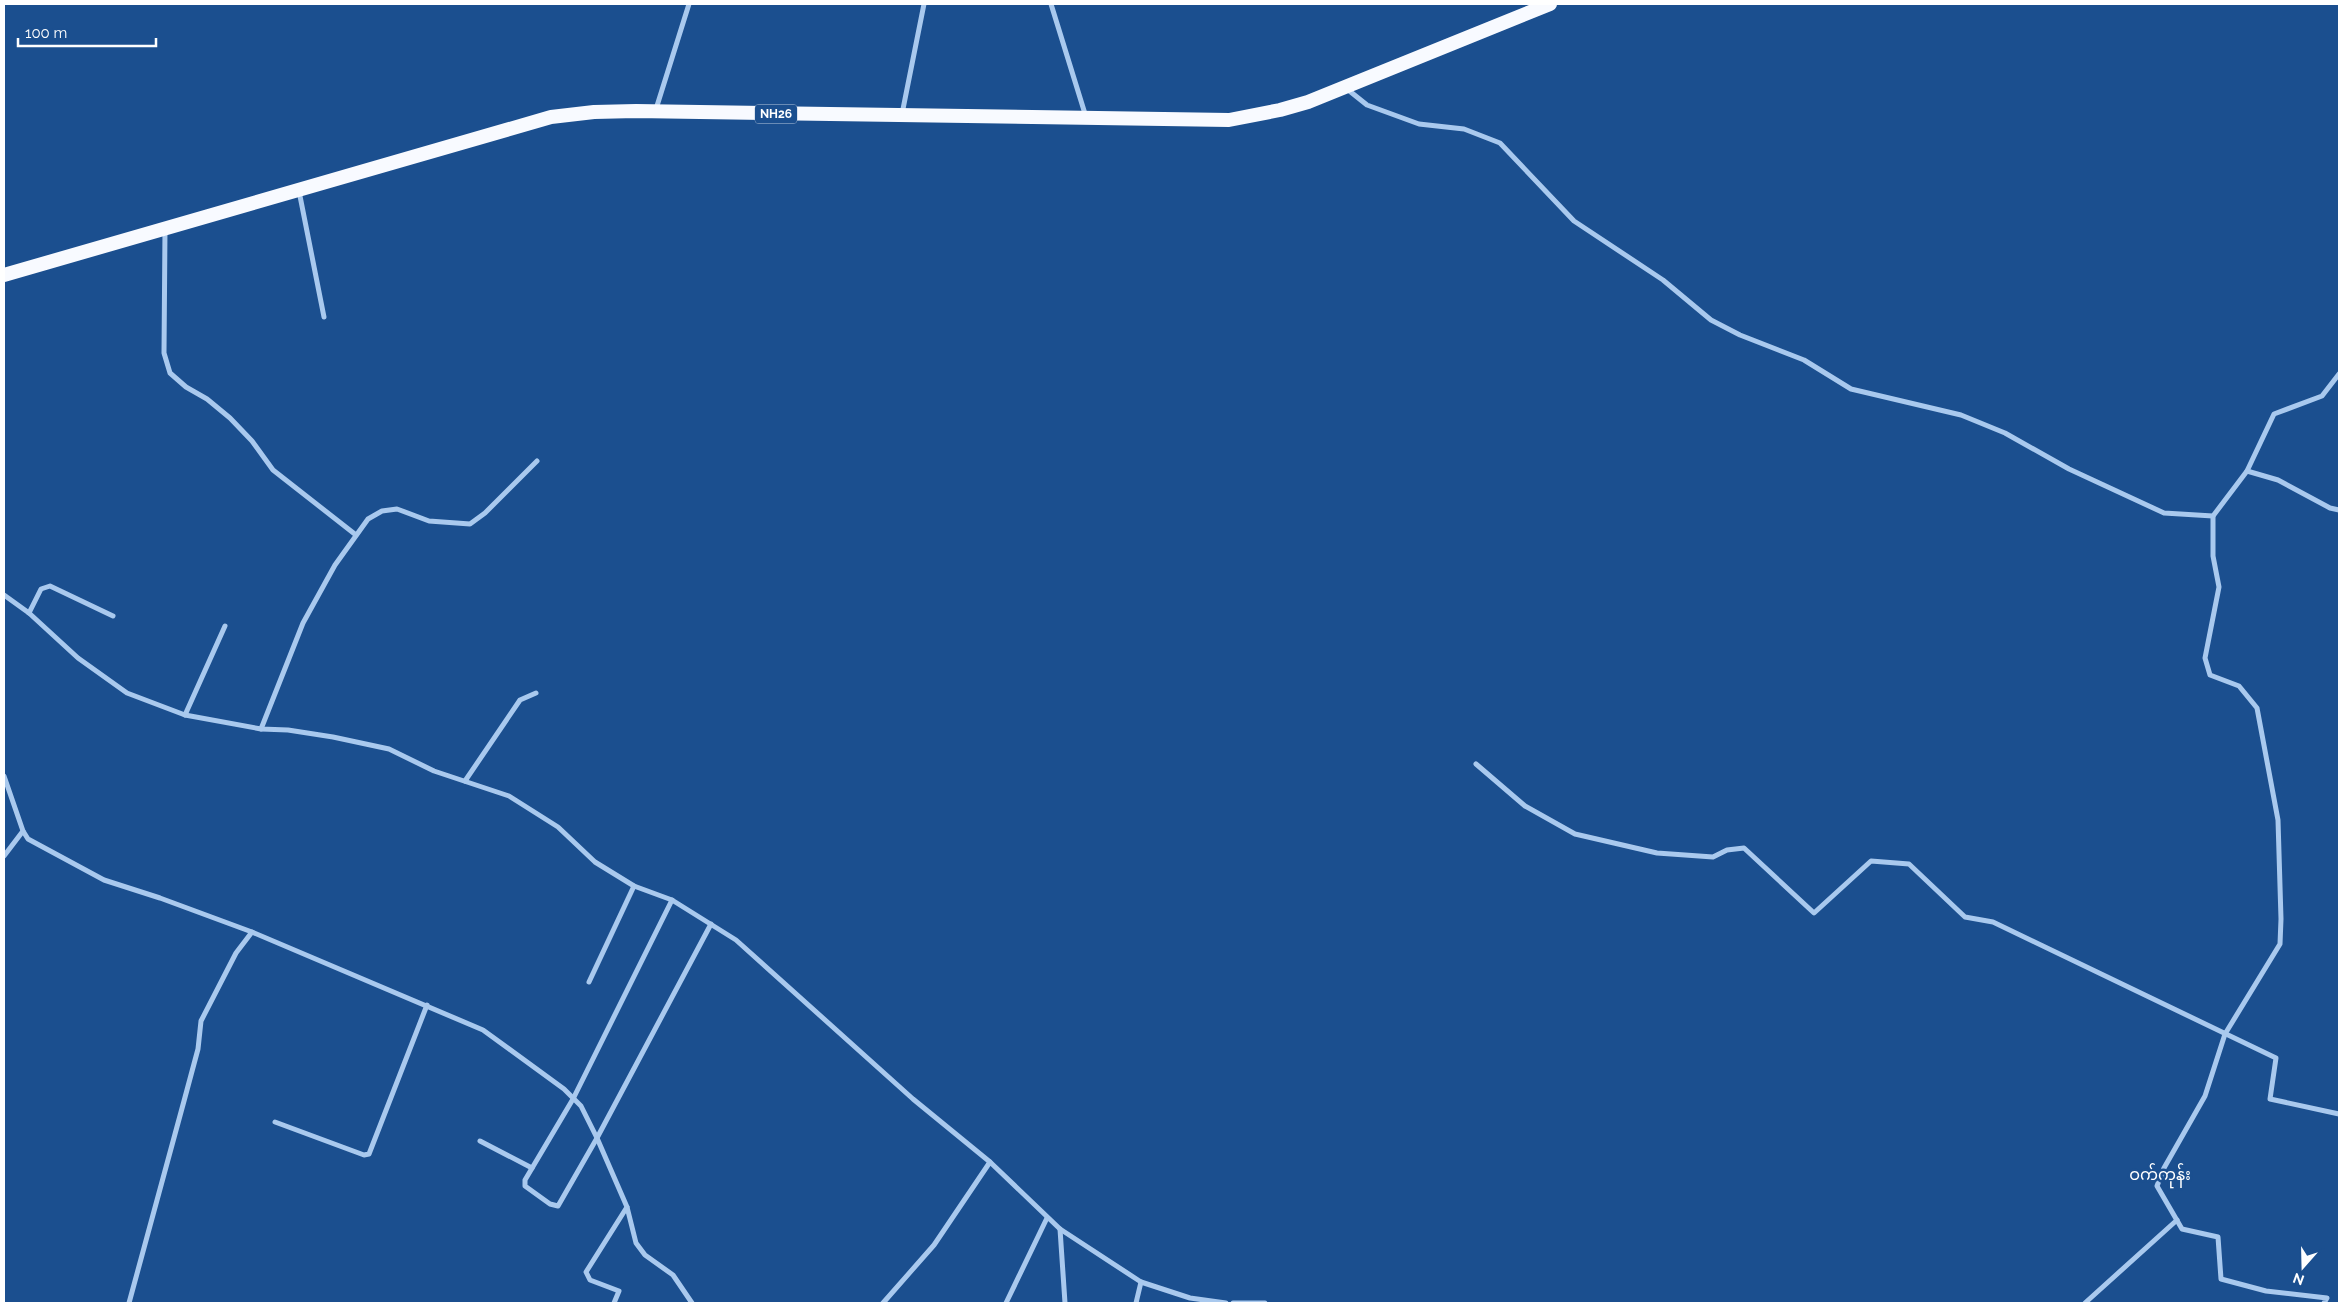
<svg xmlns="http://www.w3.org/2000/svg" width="2343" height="1307" viewBox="0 0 2343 1307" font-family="Raleway,'Noto Sans Myanmar',sans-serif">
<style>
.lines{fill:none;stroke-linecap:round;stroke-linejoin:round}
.minor{stroke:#a9c9ee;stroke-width:5}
.trunk{stroke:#f8faff;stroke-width:14}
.labels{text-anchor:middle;stroke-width:5;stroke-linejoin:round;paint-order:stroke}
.shield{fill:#1b4f8f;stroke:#bbcadd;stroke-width:1}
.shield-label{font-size:12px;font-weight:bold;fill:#fff}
.quarter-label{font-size:16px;fill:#fff;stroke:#1b4f8f}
</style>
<rect width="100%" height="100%" fill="#1b4f8f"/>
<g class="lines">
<g class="minor">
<path d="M1051,4L1086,117"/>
<path d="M1347,89L1367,105L1419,124L1464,129L1500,143L1574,221L1663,280L1711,320L1740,335L1804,360L1851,389L1961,415L2005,433L2069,469L2164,513L2213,516L2247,471L2278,480L2330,508L2339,510"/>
<path d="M656,109L689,4"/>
<path d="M902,114L924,4"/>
<path d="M299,191L324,317"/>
<path d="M165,230L164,353L170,373L186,387L207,399L230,418L252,441L273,470L356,535"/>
<path d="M2247,471L2274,414L2322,396L2339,374"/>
<path d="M2213,516V556L2219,587L2205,658L2210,675L2239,686L2257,708L2278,820L2281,919L2280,944L2225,1034L2205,1096L2164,1168L2157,1186L2182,1229L2218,1237L2221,1279L2266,1291L2327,1298L2324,1303"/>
<path d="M4,595L29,613L78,658L127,693L185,715L261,729L288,730L333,737L389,749L434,771L509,796L558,827L595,862L634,886L672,900L736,940L913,1099L990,1162L1060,1229L1141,1282L1190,1298L1226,1303"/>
<path d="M29,613L41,589L50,586L113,616"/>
<path d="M185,715L225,626"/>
<path d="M261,729L303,623L335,565L368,519L382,511L397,509L429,521L470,524L485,513L537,461"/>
<path d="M1476,764L1525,806L1575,834L1657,853L1713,857L1727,850L1744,848L1814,913L1871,861L1909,864L1965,917L1993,922L2276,1058L2270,1099L2339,1114"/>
<path d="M4,776L23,831L28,839L104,880L160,898L252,932L236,953L201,1021L198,1049L184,1101L129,1303"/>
<path d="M465,781L520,700L536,693"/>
<path d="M4,856L23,831"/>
<path d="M672,900L573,1099L525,1180V1186L550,1204L558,1206L597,1138L711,924"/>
<path d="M252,932L483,1030L564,1089L581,1106L597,1138L627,1207L636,1243L645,1255L673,1275L692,1303"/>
<path d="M589,982L634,886"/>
<path d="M275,1122L364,1155L369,1154L427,1005"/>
<path d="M480,1141L532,1168"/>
<path d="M1060,1229L1065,1303"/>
<path d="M614,1303L619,1291L590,1280L586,1272L627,1207"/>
<path d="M883,1303L934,1245L990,1162"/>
<path d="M1006,1303L1047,1218"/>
<path d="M1136,1303L1141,1282"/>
<path d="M1233,1303H1265"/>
<path d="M2085,1303L2177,1220"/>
</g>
<path class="trunk" d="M4,275L551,117L594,112L636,111L1229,120L1280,110L1308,102L1550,4"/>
</g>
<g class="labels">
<rect class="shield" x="755" y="104.5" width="42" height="19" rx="4"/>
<g class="shield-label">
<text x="776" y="118">NH26</text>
</g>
<g class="quarter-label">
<text x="2160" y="1180">ဝက်ကုန်း</text>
</g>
</g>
<rect width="2343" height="1307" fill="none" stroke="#ffffff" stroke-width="10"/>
<g transform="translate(2303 1267) rotate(200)" stroke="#1b4f8f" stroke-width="4" paint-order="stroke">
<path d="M0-4L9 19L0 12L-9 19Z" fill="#ffffff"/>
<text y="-8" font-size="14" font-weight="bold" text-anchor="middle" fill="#ffffff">N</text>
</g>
<path d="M18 38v8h138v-8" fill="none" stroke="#ffffff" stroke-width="2.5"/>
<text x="25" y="38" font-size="15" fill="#ffffff" stroke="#1b4f8f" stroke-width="4" paint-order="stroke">100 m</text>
</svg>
